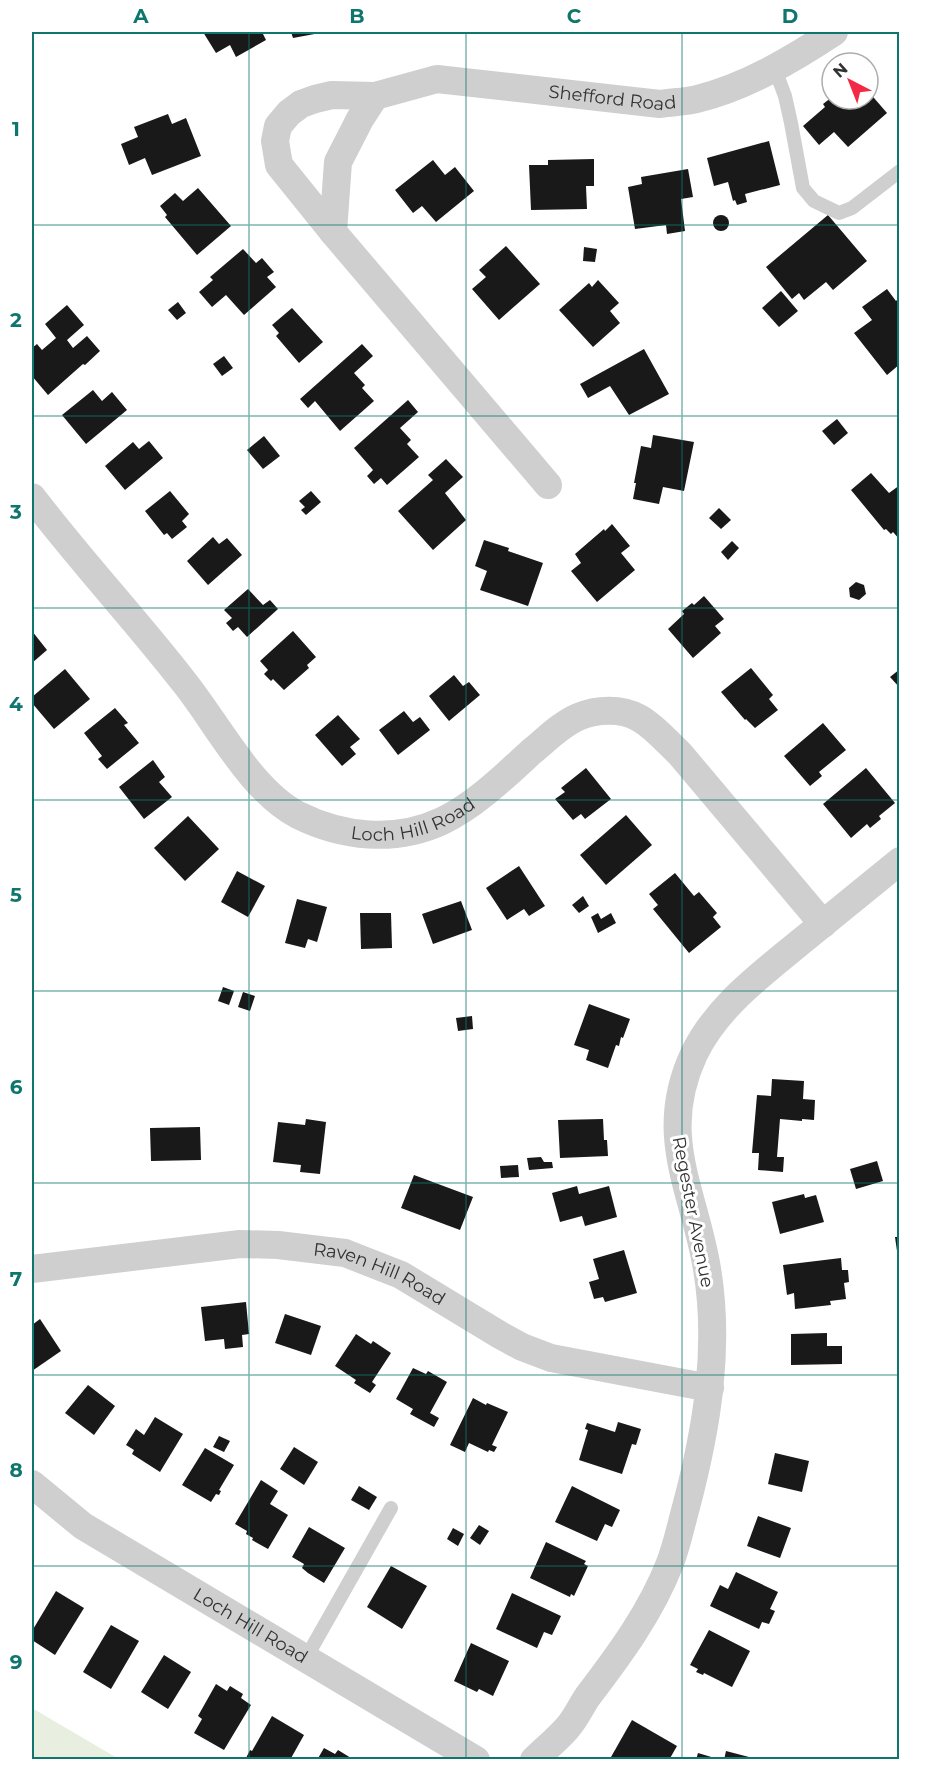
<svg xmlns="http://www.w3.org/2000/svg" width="931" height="1791" viewBox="0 0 931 1791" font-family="Montserrat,sans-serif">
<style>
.green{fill:#e9efe0}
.building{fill:#191919}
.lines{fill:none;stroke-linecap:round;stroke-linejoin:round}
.lane{stroke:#cfcfcf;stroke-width:14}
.street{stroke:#cfcfcf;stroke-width:28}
.grid{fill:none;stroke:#0f766e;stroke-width:1.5;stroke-opacity:0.55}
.labels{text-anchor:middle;stroke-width:6;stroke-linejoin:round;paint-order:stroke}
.street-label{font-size:18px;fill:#323232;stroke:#fff}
.neatline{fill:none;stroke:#0f766e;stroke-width:2}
.grid-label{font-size:20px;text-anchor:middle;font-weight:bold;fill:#0f766e}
</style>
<rect width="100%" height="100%" fill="#fff"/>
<path class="green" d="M32,1708L119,1759H32Z"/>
<g class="building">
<path d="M203,32H262L266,40L236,57L230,45L216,53Z"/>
<path d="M291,32H320V33L293,38Z"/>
<path d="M868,91L887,113L848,147L834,132L819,145L803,126L825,107L823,104L832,97V99H868Z"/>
<path d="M168,114L172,124L186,118L201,156L152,175L145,158L129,165L121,144L138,137L134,127Z"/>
<path d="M769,141L780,185L745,194L747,202L737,205L735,200L733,201L728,182L714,186L707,158Z"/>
<path d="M594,159V186H586L587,209L531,210L529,165H548V160Z"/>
<path d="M433,160L445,175L455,167L474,191L436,222L422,206L413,213L395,190Z"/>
<path d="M688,169L693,197L681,199L685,231L667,234L666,225L635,229L628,187L642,184L641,177Z"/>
<path d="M198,188L231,226L197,255L165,217L167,215L160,206L175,193L183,201Z"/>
<circle cx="721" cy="223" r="8"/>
<path d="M828,215L867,261L833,290L826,282L804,300L799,293L792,299L766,267Z"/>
<path d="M506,246L540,284L499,320L472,289L486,277L479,270Z"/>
<path d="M584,247L597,249L595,262L583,261Z"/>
<path d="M243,249L256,263L262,258L274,272L267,277L276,287L244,315L226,295L212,307L199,292L213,280L210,277Z"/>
<path d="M598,280L619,303L610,311L620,323L593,347L559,310L589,283L592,287Z"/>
<path d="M887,289L896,301L898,299L900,301V364L887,375L854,333L872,320L862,307Z"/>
<path d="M781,291L798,311L779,327L762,308Z"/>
<path d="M178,302L186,313L177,320L168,310Z"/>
<path d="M67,305L84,325L67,340L73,348L87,336L100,351L85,365L83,364L48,395L32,376V348L37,344L42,350L56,338L45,324Z"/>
<path d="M292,308L323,342L299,363L276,336L279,333L272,325Z"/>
<path d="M362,344L373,356L354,373L365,385L362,388L374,401L340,431L315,401L308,408L300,399Z"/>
<path d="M644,349L669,394L629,415L610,386L588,398L580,384Z"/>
<path d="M224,356L233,368L222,376L213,364Z"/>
<path d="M93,390L102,401L112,392L127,410L86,444L62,415Z"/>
<path d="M408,400L418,412L400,428L411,440L407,444L419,457L387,485L381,478L374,484L367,476L373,470L354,448Z"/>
<path d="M837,419L848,433L834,445L822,431Z"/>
<path d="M653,435L694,442L684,491L663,487L659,504L633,499L636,483H634L641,446L651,448Z"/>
<path d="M264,436L280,456L263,469L247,450Z"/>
<path d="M149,441L163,458L125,490L105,466L133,442L139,449Z"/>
<path d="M446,459L463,477L445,493L466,520L433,550L398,511L433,480L428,475Z"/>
<path d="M871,473L889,493L900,485V540L893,532L891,534L886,529L884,530L851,490Z"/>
<path d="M170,491L189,514L182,521L187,527L172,539L167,533L164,535L145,511Z"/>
<path d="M311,491L321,502L306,515L301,510L305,507L299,501Z"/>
<path d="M719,508L731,520L721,529L709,518Z"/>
<path d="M612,524L630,546L621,553L635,570L597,602L571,571L581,563L575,554L604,529L605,531Z"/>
<path d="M213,537L219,544L227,538L242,555L208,585L187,561Z"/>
<path d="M484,540L509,548L508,551L543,563L528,606L480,590L487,571L475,566Z"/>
<path d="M732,541L739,548L728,560L721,552Z"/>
<path d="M856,582L864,585L866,594L859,600L850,597L849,588Z"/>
<path d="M248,589L263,605L270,600L278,609L247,637L238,627L233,631L226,623L232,618L224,610Z"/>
<path d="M704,596L724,619L715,626L721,633L693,658L668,629L684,614L682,611L692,603L694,605Z"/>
<path d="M32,631L47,650L32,663Z"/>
<path d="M293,631L316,657L307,665L309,668L284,690L273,679L271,681L264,674L268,670L260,661Z"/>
<path d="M751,668L773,695L769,699L778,710L755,728L746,719L745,720L721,692Z"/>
<path d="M65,669L90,699L54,729L32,703V697Z"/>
<path d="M900,669V688L890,677Z"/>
<path d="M454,675L463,686L469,682L480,695L449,721L429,696Z"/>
<path d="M115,708L128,723L124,725L139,743L107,769L98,759L102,756L84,733Z"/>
<path d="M404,711L413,722L420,717L430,730L398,755L379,730Z"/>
<path d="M338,715L360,739L350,747L356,754L342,766L315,735Z"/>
<path d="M823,723L846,750L819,772L822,776L810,786L784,756Z"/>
<path d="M153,760L165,777L159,782L172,797L144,819L119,787Z"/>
<path d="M586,768L611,799L585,819L581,814L573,820L555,799L565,792L561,788Z"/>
<path d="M866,768L895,803L879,816L881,819L870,828L867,824L851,838L823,804Z"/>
<path d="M626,815L652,845L606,885L580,855Z"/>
<path d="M188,816L219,849L185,881L154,848Z"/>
<path d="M519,866L545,906L529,916L524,909L507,920L486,888Z"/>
<path d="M237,871L265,886L248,917L221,902Z"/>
<path d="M675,873L694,896L699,892L717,913L713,917L721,927L689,953L653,909L658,905L649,894Z"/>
<path d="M583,896L589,906L579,913L572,905Z"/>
<path d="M297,899L327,907L317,942L308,939L305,948L285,943Z"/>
<path d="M461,901L472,930L433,944L422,914Z"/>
<path d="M360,913H391L392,948L361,949Z"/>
<path d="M598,913L601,919L611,913L616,923L598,933L591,917Z"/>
<path d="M223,987L234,991L229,1005L218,1001Z"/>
<path d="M243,992L255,996L250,1011L238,1007Z"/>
<path d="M589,1004L630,1019L623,1038L621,1037L619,1046L616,1045L608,1068L586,1060L589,1050L574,1045Z"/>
<path d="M472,1016L473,1029L458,1031L456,1018Z"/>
<path d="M772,1079L804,1081L803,1099L815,1100L814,1120L802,1119V1121L780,1119L777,1157H784L783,1172L758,1170L759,1153H752L757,1095L771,1096Z"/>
<path d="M306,1119L326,1122L320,1174L300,1172L301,1165L273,1162L278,1122L305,1125Z"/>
<path d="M603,1119L604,1140H607L608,1156L560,1158L558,1120Z"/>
<path d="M200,1127L201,1160L151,1161L150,1128Z"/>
<path d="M541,1157L544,1162H552L553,1168L529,1170L527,1158Z"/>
<path d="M877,1161L883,1181L856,1189L850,1169Z"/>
<path d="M518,1165L519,1177L501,1178L500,1166Z"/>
<path d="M414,1175L473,1197L460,1230L401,1208Z"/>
<path d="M577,1186L579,1194L609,1186L617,1217L585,1226L582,1216L560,1222L552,1193Z"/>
<path d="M804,1194L805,1198L816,1195L824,1222L780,1234L772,1202Z"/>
<path d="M895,1237H900V1251H897Z"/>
<path d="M624,1250L637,1293L605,1302L603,1297L594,1299L589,1282L599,1279L593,1259Z"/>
<path d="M841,1258L842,1270H848L849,1282L844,1283L846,1299L830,1301L831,1305L795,1309L794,1293L787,1295L783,1265Z"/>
<path d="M246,1302L249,1334L242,1335L243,1347L225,1349L224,1339L205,1341L201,1307Z"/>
<path d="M285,1314L321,1326L311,1355L275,1343Z"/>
<path d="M40,1319L61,1351L32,1371V1325Z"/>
<path d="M827,1333V1346H842V1364L791,1365V1334Z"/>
<path d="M356,1334L371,1344L373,1341L391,1353L372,1382L376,1385L370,1393L354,1383L356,1380L335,1366Z"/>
<path d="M413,1368L426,1374L428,1371L447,1382L430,1413L439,1418L434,1427L410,1414L413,1409L396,1399Z"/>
<path d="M88,1385L115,1406L94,1435L65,1413Z"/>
<path d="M473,1398L486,1405L487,1403L508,1412L492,1445L497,1447L494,1452L489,1450L488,1452L469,1443L465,1452L450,1445Z"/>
<path d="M155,1417L183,1434L160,1472L132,1454L134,1450L126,1445L136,1429L144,1435Z"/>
<path d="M618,1422L641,1429L636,1445L632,1444L622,1474L579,1460L588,1430L585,1429L587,1423L615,1432Z"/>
<path d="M219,1436L230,1441L224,1452L213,1447Z"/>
<path d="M294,1447L318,1462L304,1485L280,1469Z"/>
<path d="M205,1448L234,1465L219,1490L221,1491L219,1495L216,1494L211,1502L182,1485Z"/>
<path d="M775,1453L809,1461L802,1492L768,1484Z"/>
<path d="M261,1480L278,1491L270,1504L288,1515L268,1549L252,1540L253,1538L246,1534L247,1531L235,1524Z"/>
<path d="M359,1486L377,1497L369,1510L351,1500Z"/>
<path d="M572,1486L620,1510L612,1527L605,1524L597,1541L555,1522Z"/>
<path d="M758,1516L791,1528L780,1558L747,1546Z"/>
<path d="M479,1525L489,1531L480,1545L470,1538Z"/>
<path d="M309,1527L345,1548L324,1583L308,1573L302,1568L304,1564L292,1557Z"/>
<path d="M453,1528L464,1534L458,1546L447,1539Z"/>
<path d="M546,1542L586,1561L584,1564L588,1566L574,1596L571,1594L570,1597L530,1578Z"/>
<path d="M391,1566L427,1586L402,1629L367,1607Z"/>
<path d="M736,1572L778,1592L770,1609L775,1611L769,1624L762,1622L759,1629L710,1606L720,1585L728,1589Z"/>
<path d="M56,1591L84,1608L55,1655L32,1640V1631Z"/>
<path d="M512,1593L561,1616L552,1635L544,1632L537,1648L496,1629Z"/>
<path d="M111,1625L139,1641L111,1689L83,1672Z"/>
<path d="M709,1630L750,1651L732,1687L704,1673L703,1675L696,1672L698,1669L690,1665Z"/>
<path d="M471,1643L509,1661L493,1696L479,1689L477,1692L454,1681Z"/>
<path d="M164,1655L191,1672L168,1709L141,1692Z"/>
<path d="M216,1684L227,1691L230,1686L243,1694L241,1698L251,1705L224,1750L194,1733L202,1719L198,1716Z"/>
<path d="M272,1716L304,1735L290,1760H245L250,1750L252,1751Z"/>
<path d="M632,1720L677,1746L669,1760H617L611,1757Z"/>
<path d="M324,1748L335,1754L338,1750L351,1758V1760H317Z"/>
<path d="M726,1751L749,1757L748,1760H724Z"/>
<path d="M698,1753L718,1759V1760H696Z"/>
</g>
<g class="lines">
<g class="lane">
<path d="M774,67L785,96L791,123L803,188L814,201L839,213L852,208L900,171"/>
<path d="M306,1658L391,1508"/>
</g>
<g class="street">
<path d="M333,232L338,162L360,119L375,96"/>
<path id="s1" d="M548,485L333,232L279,165L275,141L278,126L289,113L301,104L315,99L332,95L375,96L437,79L660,104C672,102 685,102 697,99C746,87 793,59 834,32"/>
<path id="s2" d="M32,497C80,560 135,619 184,682C217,723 251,791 298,815C342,837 395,843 442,821C475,805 504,777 531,752C546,740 560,725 578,717C597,709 621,708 639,718C655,727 667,742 680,754L823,924"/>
<path id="s3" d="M32,1269L240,1244L278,1245L345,1253L401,1275L500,1335L522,1347L551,1358L710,1388"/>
<path id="s4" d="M32,1484L83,1526L476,1760"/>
<path d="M534,1760C545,1749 558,1739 568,1727C576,1718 581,1706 588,1696C620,1654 651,1612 670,1563C677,1545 681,1525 686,1507C707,1428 721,1345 706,1263C692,1187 657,1133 694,1054C716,1008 759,976 798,944C832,916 866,889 900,861"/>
</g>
</g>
<path class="grid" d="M249,32V1760M466,32V1760M682,32V1760M32,225H900M32,416H900M32,608H900M32,800H900M32,991H900M32,1183H900M32,1375H900M32,1566H900"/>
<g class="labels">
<g class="street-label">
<text dy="6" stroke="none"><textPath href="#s1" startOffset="806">Shefford Road</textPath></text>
<text dy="6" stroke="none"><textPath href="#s2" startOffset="537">Loch Hill Road</textPath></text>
<text transform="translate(693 1212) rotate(79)" y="6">Regester Avenue</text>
<text dy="6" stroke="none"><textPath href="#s3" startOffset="354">Raven Hill Road</textPath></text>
<text dy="6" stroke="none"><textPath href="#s4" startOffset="261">Loch Hill Road</textPath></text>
</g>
</g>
<rect width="931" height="1791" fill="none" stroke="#ffffff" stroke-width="66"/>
<g transform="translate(850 81) rotate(318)"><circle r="28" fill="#ffffff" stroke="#adadad" stroke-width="1.5"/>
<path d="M0-4.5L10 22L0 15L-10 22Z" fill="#f42944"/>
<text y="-9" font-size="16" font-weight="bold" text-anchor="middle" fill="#323232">N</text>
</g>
<rect x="33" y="33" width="865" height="1725" class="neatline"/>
<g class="grid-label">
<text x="141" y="23">A</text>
<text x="357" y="23">B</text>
<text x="574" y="23">C</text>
<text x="790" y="23">D</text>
<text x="16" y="136">1</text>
<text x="16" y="327">2</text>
<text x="16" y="519">3</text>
<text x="16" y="711">4</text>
<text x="16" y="902">5</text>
<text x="16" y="1094">6</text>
<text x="16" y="1286">7</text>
<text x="16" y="1477">8</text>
<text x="16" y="1669">9</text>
</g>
</svg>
